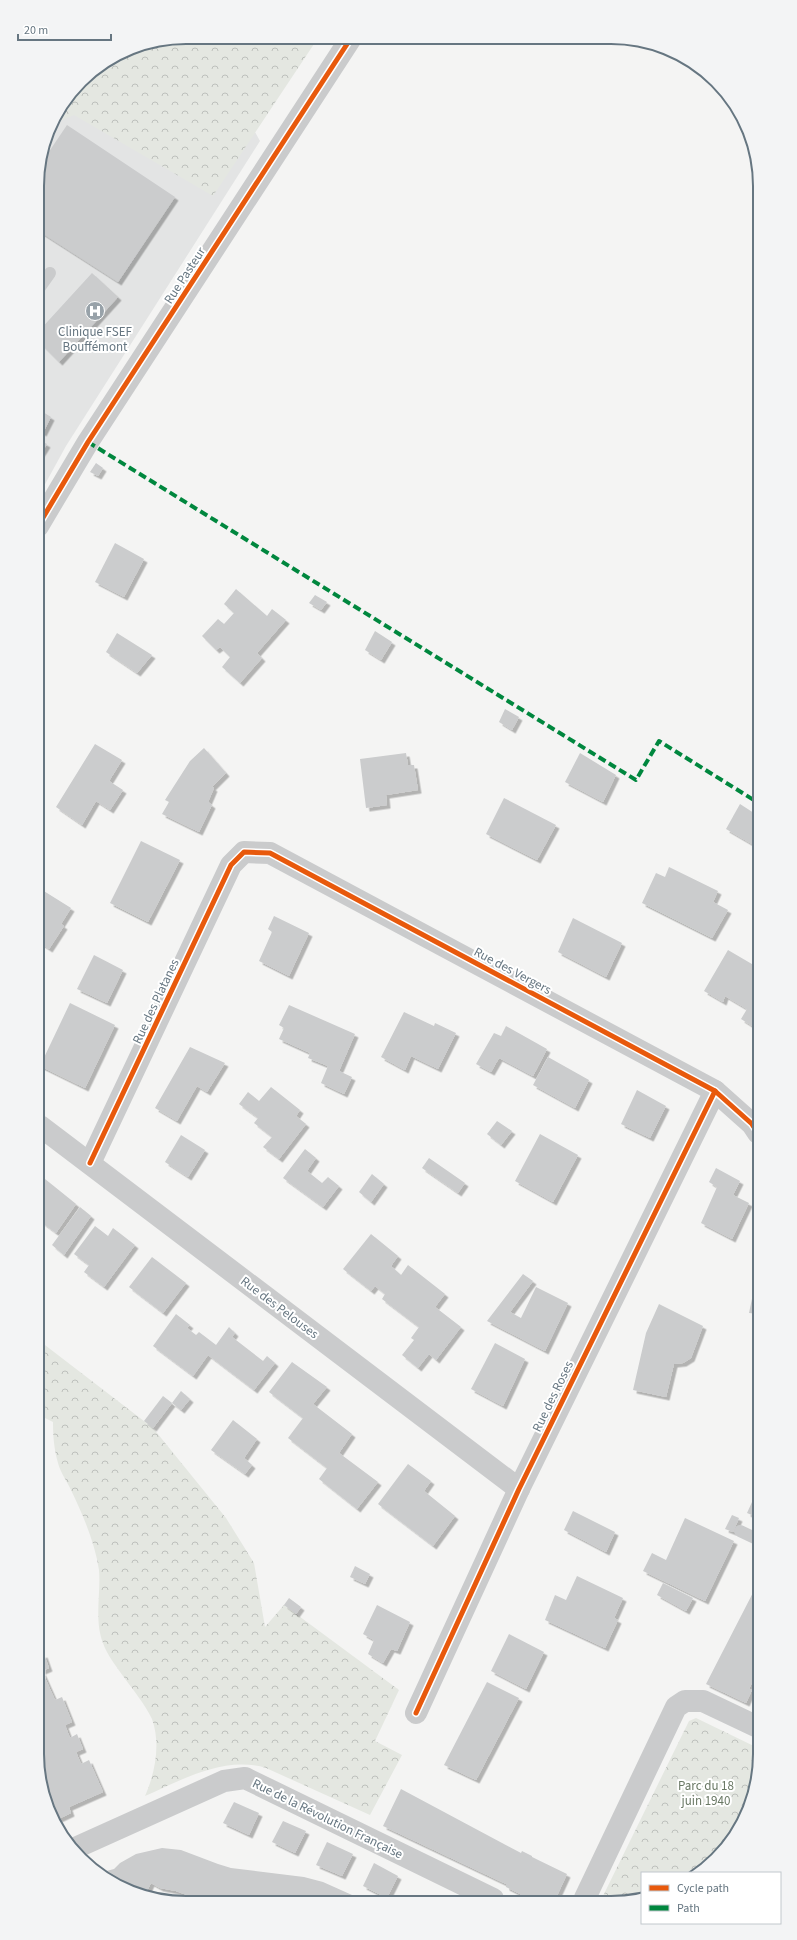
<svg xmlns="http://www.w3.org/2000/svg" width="797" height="1940" viewBox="0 0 797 1940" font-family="'Source Sans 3',sans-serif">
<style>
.built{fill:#e3e4e4}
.forest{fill:url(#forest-crowns)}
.building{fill:#cbcccd;filter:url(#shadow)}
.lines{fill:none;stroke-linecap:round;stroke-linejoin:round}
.service{stroke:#cacbcc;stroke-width:12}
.minor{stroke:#cacbcc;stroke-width:22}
.tertiary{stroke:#cacbcc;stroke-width:22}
.quiet{stroke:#00873e;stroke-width:4;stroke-dasharray:8 4;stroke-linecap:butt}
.cycleway-casing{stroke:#fff;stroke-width:8}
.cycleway{stroke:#e8590c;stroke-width:5}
.labels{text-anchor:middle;stroke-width:4;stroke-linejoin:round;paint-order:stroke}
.street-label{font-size:13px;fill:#667681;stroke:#fff}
.poi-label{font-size:13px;fill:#667681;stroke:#fff}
.park-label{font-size:13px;fill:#697864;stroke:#fff}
.rim{fill:none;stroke:#667681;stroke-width:2}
</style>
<defs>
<pattern id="forest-crowns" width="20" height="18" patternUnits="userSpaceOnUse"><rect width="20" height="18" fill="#e4e7e1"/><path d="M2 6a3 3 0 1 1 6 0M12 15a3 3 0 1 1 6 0" fill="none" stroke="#bdc0bc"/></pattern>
<filter id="shadow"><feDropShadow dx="3.5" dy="3.5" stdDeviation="0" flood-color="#0004"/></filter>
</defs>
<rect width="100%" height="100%" fill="#f4f4f3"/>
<path class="built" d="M186,37L218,66L260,141L66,446L38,497L37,176L52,120L88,74L129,48Z"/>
<g class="forest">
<path d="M186,37L318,38L213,196L74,115L51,125L52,120L88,74L129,48Z"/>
<path d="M41,1342L153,1428L226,1518L254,1563L265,1627L284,1605L399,1690L375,1741L402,1755L370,1815L266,1768C224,1755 182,1780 145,1796C155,1773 161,1744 152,1719C145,1704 133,1690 123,1676C116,1666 107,1655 103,1643C94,1620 101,1594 99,1570C95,1543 83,1515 71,1490C67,1481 61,1474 58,1463C54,1449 53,1436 53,1422L41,1416Z"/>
<path d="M696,1718L760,1749V1764L749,1811L723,1852L698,1873H642V1898H602L689,1721Z"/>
</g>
<g class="building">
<path d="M67,125L175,197L118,282L37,230V176L40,165Z"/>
<path d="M92,273L118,297L59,362L38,341V332Z"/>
<path d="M38,409L51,417L43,433L38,430Z"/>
<path d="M38,439L47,444L39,457H38Z"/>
<path d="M96,463L103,468L98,476L90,472Z"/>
<path d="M115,543L144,559L124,597L95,582Z"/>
<path d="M236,589L267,616L272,609L286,620L257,653L262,658L240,683L222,667L230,657L220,647L216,650L202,636L218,619L224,624L234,613L224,604Z"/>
<path d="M315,595L327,602L321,610L309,603Z"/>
<path d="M375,631L392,642L381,660L365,650Z"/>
<path d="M117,633L152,655L137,673L106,652Z"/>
<path d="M505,709L519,717L512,730L499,722Z"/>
<path d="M95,744L122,760L109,781L123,790L110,810L96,801L82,825L56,807Z"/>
<path d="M204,748L226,773L212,787L214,788L208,802L212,805L199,832L162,814L169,802L165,800L190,761Z"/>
<path d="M406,753L408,765H414L418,790L386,795L387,805L366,808L360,759Z"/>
<path d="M580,753L616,775L603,802L565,782Z"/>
<path d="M504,798L556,825L537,860L486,834Z"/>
<path d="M740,804L757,815V847L726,829Z"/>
<path d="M141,841L180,860L148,922L110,903Z"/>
<path d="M669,867L718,891L713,902L728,910L712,938L642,903L656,873L665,877Z"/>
<path d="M39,888L71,908L61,924L64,926L49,949L40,943Z"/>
<path d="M274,916L309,933L289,976L259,961L272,932L268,929Z"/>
<path d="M573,918L622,943L606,977L558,952Z"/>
<path d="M728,950L757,967V1029L741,1019L747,1009L725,996L723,1002L704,991Z"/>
<path d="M94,955L123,970L107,1003L77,989Z"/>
<path d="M70,1003L115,1025L85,1088L40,1066Z"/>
<path d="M289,1005L355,1034L339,1071L352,1077L344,1094L321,1083L328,1066L308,1058L310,1053L279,1039L284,1028L279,1025Z"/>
<path d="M404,1012L434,1026L435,1023L456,1033L438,1069L411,1056L405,1070L381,1057Z"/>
<path d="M506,1026L547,1049L533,1076L499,1058L491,1072L476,1064L494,1033L501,1036Z"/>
<path d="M190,1047L225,1063L207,1092L197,1086L177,1121L155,1108Z"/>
<path d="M548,1057L589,1080L575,1108L533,1085Z"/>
<path d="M271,1087L300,1110L296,1116L306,1124L279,1159L263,1147L272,1137L254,1123L258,1118L239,1104L248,1092L259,1101Z"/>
<path d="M637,1090L666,1106L650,1138L621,1124Z"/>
<path d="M497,1121L512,1131L501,1145L487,1134Z"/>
<path d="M540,1134L578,1155L553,1202L515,1181Z"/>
<path d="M181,1135L205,1150L188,1177L165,1162Z"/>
<path d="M305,1149L316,1158L307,1171L322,1183L328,1177L339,1186L323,1207L283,1178Z"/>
<path d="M429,1158L465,1183L458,1193L422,1168Z"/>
<path d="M716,1168L740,1181L733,1195L749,1203L732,1239L701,1223L717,1187L709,1182Z"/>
<path d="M372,1174L384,1184L371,1202L359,1192Z"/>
<path d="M45,1179L76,1204L56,1233L40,1221V1185Z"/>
<path d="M80,1207L91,1216L64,1255L52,1245Z"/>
<path d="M95,1226L108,1236L113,1228L135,1245L104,1287L84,1272L89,1265L74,1254Z"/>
<path d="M371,1234L398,1256L391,1266L401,1275L408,1265L445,1294L435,1307L461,1327L436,1360L429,1354L418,1368L402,1355L414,1340L411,1338L419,1327L382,1299L385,1294L375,1286L371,1291L343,1269Z"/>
<path d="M152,1257L186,1283L163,1313L129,1287Z"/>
<path d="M758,1270V1314L749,1313Z"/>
<path d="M523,1274L533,1281L510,1312L521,1318L536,1287L568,1303L545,1351L487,1321Z"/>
<path d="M659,1304L703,1326L691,1358L683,1363L674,1364L666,1397L633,1390L646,1333Z"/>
<path d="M176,1314L190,1325L187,1328L196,1335L199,1332L216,1345L229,1327L235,1333L232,1337L263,1361L267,1356L275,1363L254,1390L208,1355L193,1376L153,1346Z"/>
<path d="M495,1343L525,1359L503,1406L471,1389Z"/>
<path d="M292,1362L327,1387L313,1404L352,1434L339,1453L378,1482L357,1509L319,1479L327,1468L288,1438L303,1418L269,1392Z"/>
<path d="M181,1391L190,1399L181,1410L172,1403Z"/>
<path d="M163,1396L172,1403L153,1428L144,1421Z"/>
<path d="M233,1420L257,1439L244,1458L252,1465L245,1474L211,1450Z"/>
<path d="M408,1464L431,1481L424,1491L455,1516L433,1546L378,1504Z"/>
<path d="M757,1491L759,1492V1518L747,1513Z"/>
<path d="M573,1511L615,1532L606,1552L564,1530Z"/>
<path d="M732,1515L739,1518L733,1532L725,1529Z"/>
<path d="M685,1518L734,1541L705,1601L643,1571L652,1553L666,1560Z"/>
<path d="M355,1566L370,1574L365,1584L350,1577Z"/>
<path d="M577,1576L623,1598L614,1618L618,1620L605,1648L545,1620L555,1595L566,1600Z"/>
<path d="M759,1581V1668L749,1689L752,1690L746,1703L706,1684Z"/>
<path d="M663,1583L693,1598L686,1611L657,1595Z"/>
<path d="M289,1598L301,1607L296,1614L284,1605Z"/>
<path d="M377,1605L410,1622L397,1651L391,1649L383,1663L368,1654L374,1640L363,1634Z"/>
<path d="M509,1634L544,1652L526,1689L491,1671Z"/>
<path d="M44,1654L49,1668L42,1671L55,1700L62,1697L72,1722L65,1725L70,1738L77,1734L83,1749L76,1752L81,1764L89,1760L103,1792L69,1807L71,1813L54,1821L42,1792V1780L45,1779L42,1773V1655Z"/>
<path d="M487,1682L519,1698L476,1780L444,1765Z"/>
<path d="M401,1789L521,1853L522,1851L532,1856V1857L567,1874L556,1898L530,1899L506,1887V1884L383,1826Z"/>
<path d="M234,1802L259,1813L249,1835L223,1823Z"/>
<path d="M283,1821L306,1831L295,1853L272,1842Z"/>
<path d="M327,1842L353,1854L342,1876L316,1865Z"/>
<path d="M162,1848L181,1850L218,1864L231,1868L304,1877L323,1882L361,1899L205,1900L201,1898L200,1900L176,1891L160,1888L151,1883L146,1893L141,1895L120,1885L119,1887L99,1873L114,1869L120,1863L136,1854Z"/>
<path d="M374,1863L398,1876L387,1898L363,1886Z"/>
</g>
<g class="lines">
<g class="service">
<path d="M38,290L50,273"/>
<path d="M740,1531L759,1540"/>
</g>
<g class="minor">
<path d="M40,1126L519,1489"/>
<path d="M90,1163L231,865L244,852L270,853L715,1091L752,1124L758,1133"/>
<path d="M416,1713L519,1489L715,1091"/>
<path d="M73,1849L224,1781L245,1778L493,1899"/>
<path d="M585,1898L676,1707L685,1701H703L760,1728"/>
</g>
<path class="tertiary" d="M38,526L88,442L351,38"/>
<path class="quiet" d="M88,442L636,780L659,741L757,802"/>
<defs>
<g id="cycleway">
<path d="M38,526L88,442L351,38"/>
<path d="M90,1163L231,865L244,852L270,853L715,1091L752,1124L758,1133"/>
<path d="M416,1713L519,1489L715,1091"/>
</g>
</defs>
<use href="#cycleway" class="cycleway-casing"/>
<use href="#cycleway" class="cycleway"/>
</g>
<defs>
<symbol id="hospital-disc" viewBox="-11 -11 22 22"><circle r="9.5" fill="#98a2a9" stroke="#fff"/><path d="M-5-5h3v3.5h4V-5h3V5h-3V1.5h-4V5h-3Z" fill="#fff"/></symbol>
</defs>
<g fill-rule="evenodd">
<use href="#hospital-disc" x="84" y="300" width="22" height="22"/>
</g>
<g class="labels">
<g class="street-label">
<text transform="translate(184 275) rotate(-57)" y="5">Rue Pasteur</text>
<text transform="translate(513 970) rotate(28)" y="5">Rue des Vergers</text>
<text transform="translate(155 1001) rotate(-65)" y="5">Rue des Platanes</text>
<text transform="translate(280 1307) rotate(37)" y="5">Rue des Pelouses</text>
<text transform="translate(552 1396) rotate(-64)" y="5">Rue des Roses</text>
<text transform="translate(328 1818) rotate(26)" y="5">Rue de la Révolution Française</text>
</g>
<g class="poi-label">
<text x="95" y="336">Clinique FSEF<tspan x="95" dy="15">Bouffémont</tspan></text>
</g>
<g class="park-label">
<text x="706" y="1790">Parc du 18<tspan x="706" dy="15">juin 1940</tspan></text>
</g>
</g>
<path d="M0 0H797V1940H0ZM186 44H611A142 142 0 0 1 753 186V1754A142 142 0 0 1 611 1896H186A142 142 0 0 1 44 1754V186A142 142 0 0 1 186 44Z" fill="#f3f4f5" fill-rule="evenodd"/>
<path class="rim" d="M186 44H611A142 142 0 0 1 753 186V1754A142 142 0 0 1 611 1896H186A142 142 0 0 1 44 1754V186A142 142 0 0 1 186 44Z"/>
<rect x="641" y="1872" width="140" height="52" fill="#ffffff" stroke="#c2c8cd"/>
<rect x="649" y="1885" width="20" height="6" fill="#e8590c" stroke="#c2c8cd"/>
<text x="677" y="1892" font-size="12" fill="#667681">Cycle path</text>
<rect x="649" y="1905" width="20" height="6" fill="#00873e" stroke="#c2c8cd"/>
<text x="677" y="1912" font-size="12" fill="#667681">Path</text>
<path d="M18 34v6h93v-6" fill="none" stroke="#667681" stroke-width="2"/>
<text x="24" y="34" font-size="12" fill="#667681" stroke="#ffffff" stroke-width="3" paint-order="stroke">20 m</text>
</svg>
